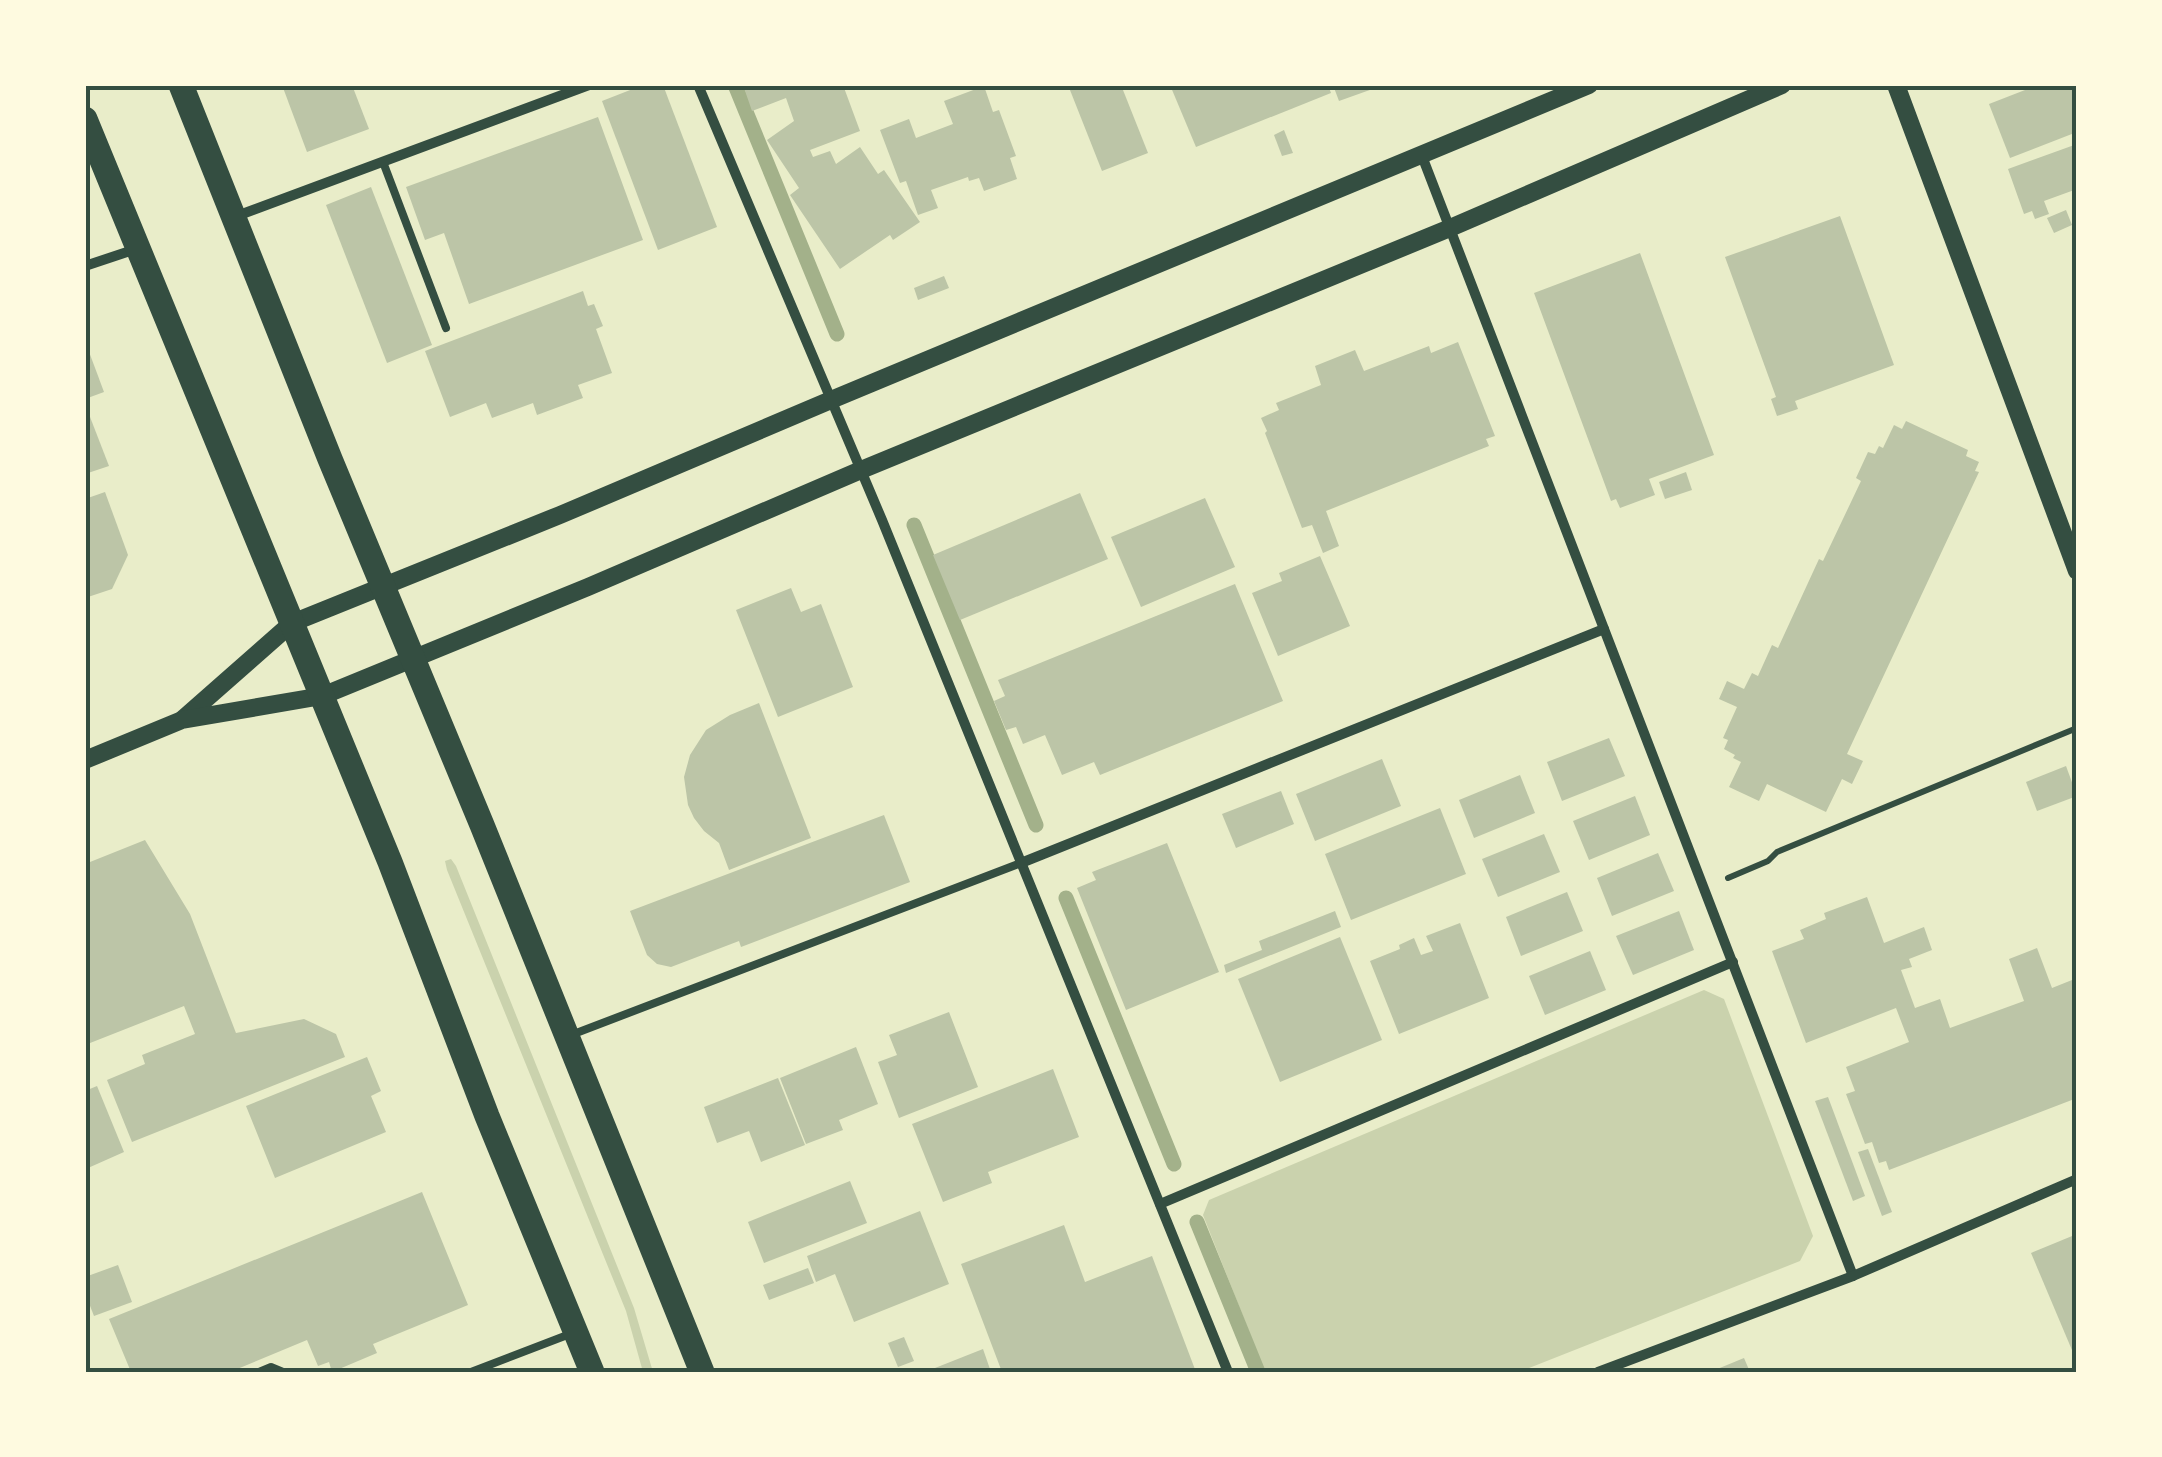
<svg xmlns="http://www.w3.org/2000/svg" width="2162" height="1457" viewBox="0 0 2162 1457" font-family="Jost,sans-serif">
<style>
.green{fill:#cad2ad}
.lines{fill:none;stroke-linecap:round;stroke-linejoin:round}
.stream{stroke:#a3b18a;stroke-width:15}
.building{fill:#bcc5a7}
.path{stroke:#344e41;stroke-width:6}
.service{stroke:#344e41;stroke-width:8}
.minor{stroke:#344e41;stroke-width:10}
.tertiary{stroke:#344e41;stroke-width:18}
.primary{stroke:#344e41;stroke-width:25}
.neatline{fill:none;stroke:#344e41;stroke-width:4}
</style>
<rect width="100%" height="100%" fill="#e9edc9"/>
<g class="green">
<path d="M451,859L456,866L634,1308L653,1372H643L626,1311L447,870L445,861Z"/>
<path d="M1704,990L1724,999L1813,1236L1800,1261L1519,1372H1265L1203,1215L1209,1200Z"/>
</g>
<g class="lines">
<g class="stream">
<path d="M735,85L837,334"/>
<path d="M914,525L1036,825"/>
<path d="M1066,898L1174,1164"/>
<path d="M1197,1222L1258,1372"/>
</g>
</g>
<g class="building">
<path d="M282,85H352L369,129L307,152Z"/>
<path d="M643,85H663L717,227L658,250L602,101Z"/>
<path d="M743,85H843L860,131L810,150L813,157L830,151L836,164L860,147L878,174L884,170L920,222L893,240L890,235L840,269L790,195L799,188L767,140L794,121L786,98L752,111Z"/>
<path d="M1068,85H1121L1148,153L1102,171Z"/>
<path d="M1170,85H1328L1331,93L1196,147Z"/>
<path d="M1333,85H1381V86L1339,101Z"/>
<path d="M2038,85H2077V132L2010,158L1989,104Z"/>
<path d="M984,86L993,112L999,110L1016,156L1010,158L1017,179L984,191L979,178L969,181L968,177L931,190L938,208L918,215L906,181L900,183L880,130L909,119L916,138L953,124L944,101Z"/>
<path d="M598,117L643,240L469,304L444,233L425,240L406,187Z"/>
<path d="M1284,130L1293,153L1282,156L1274,135Z"/>
<path d="M2077,144V189L2044,201L2049,214L2035,219L2032,211L2024,214L2008,169Z"/>
<path d="M371,187L432,345L387,363L326,205Z"/>
<path d="M2066,210L2072,225L2054,233L2047,218Z"/>
<path d="M1840,216L1894,365L1795,401L1798,409L1777,416L1771,399L1776,397L1725,257Z"/>
<path d="M1640,253L1714,455L1649,479L1655,495L1620,508L1616,499L1611,501L1534,293Z"/>
<path d="M944,276L949,288L918,300L914,288Z"/>
<path d="M583,291L588,306L594,304L603,326L596,329L612,373L578,385L583,398L537,415L533,403L492,418L486,403L450,417L425,351Z"/>
<path d="M85,341L104,392L85,399Z"/>
<path d="M1458,342L1495,436L1486,439L1489,446L1326,511L1339,546L1323,553L1312,525L1302,528L1265,433L1267,431L1261,418L1279,410L1276,403L1321,385L1315,366L1355,350L1364,371L1429,346L1431,353Z"/>
<path d="M85,404L109,466L85,474Z"/>
<path d="M1906,421L1968,450L1966,456L1979,462L1975,471L1979,472L1847,754L1863,761L1852,784L1842,779L1826,812L1767,784L1759,801L1729,787L1741,762L1733,758L1735,755L1724,749L1728,740L1723,738L1737,707L1719,699L1727,681L1744,689L1752,673L1758,676L1772,645L1778,648L1819,559L1823,561L1861,481L1856,478L1868,452L1875,454L1879,446L1883,448L1894,425L1902,429Z"/>
<path d="M1686,472L1692,490L1665,499L1659,482Z"/>
<path d="M105,492L128,555L112,589L85,598V499Z"/>
<path d="M1080,493L1108,559L960,620L933,555Z"/>
<path d="M1205,498L1235,567L1141,607L1111,537Z"/>
<path d="M1320,556L1350,626L1278,656L1252,593L1282,581L1279,573Z"/>
<path d="M1235,584L1283,701L1100,775L1094,762L1062,775L1045,735L1023,744L1016,727L1006,730L994,701L1005,696L998,680Z"/>
<path d="M791,588L801,612L821,604L853,687L778,717L736,610Z"/>
<path d="M759,703L811,838L729,870L719,843L704,831L694,818L688,805L684,777L690,755L706,730L730,715Z"/>
<path d="M1609,738L1625,776L1562,801L1547,762Z"/>
<path d="M1382,759L1401,806L1315,841L1296,794Z"/>
<path d="M2066,766L2077,796L2037,811L2026,782Z"/>
<path d="M1520,775L1535,813L1474,838L1459,800Z"/>
<path d="M1281,791L1294,824L1236,848L1222,814Z"/>
<path d="M1635,796L1650,835L1589,860L1573,821Z"/>
<path d="M1440,808L1466,874L1351,920L1325,854Z"/>
<path d="M884,815L910,882L741,947L739,941L671,967L657,964L647,955L630,911Z"/>
<path d="M1544,834L1560,872L1498,897L1482,859Z"/>
<path d="M145,840L190,914L236,1033L304,1019L336,1034L345,1057L132,1142L107,1080L145,1064L142,1055L195,1034L184,1006L85,1045V864Z"/>
<path d="M1167,843L1219,972L1126,1010L1077,888L1096,880L1092,872Z"/>
<path d="M1658,853L1674,891L1612,916L1597,878Z"/>
<path d="M1567,892L1583,931L1521,956L1506,917Z"/>
<path d="M1867,897L1884,943L1924,927L1932,950L1909,959L1912,967L1901,970L1915,1008L1940,999L1950,1028L2024,1001L2009,959L2037,948L2052,988L2077,978V1098L1889,1170L1886,1161L1879,1163L1872,1142L1865,1144L1846,1094L1855,1091L1846,1067L1909,1042L1896,1008L1806,1043L1772,951L1804,939L1800,930L1826,919L1824,913Z"/>
<path d="M1335,911L1341,927L1226,973L1224,965L1262,950L1259,941Z"/>
<path d="M1679,911L1694,950L1633,975L1616,936Z"/>
<path d="M1460,923L1489,998L1399,1034L1370,961L1400,949L1399,945L1414,938L1421,955L1433,951L1426,936Z"/>
<path d="M1340,937L1382,1040L1280,1082L1238,979Z"/>
<path d="M1590,951L1606,990L1545,1015L1529,976Z"/>
<path d="M949,1012L978,1087L899,1118L878,1062L897,1055L889,1035Z"/>
<path d="M856,1047L878,1104L839,1120L843,1130L806,1144L780,1078Z"/>
<path d="M367,1057L381,1091L371,1096L386,1132L275,1178L246,1106Z"/>
<path d="M1053,1069L1079,1137L988,1172L992,1183L943,1202L912,1124Z"/>
<path d="M778,1078L805,1145L761,1162L749,1131L717,1143L704,1107Z"/>
<path d="M97,1086L124,1152L88,1168L85,1160V1091Z"/>
<path d="M1828,1097L1865,1196L1853,1201L1815,1101Z"/>
<path d="M1868,1149L1892,1212L1882,1216L1858,1152Z"/>
<path d="M850,1181L867,1223L764,1263L748,1222Z"/>
<path d="M422,1192L468,1305L373,1344L377,1353L332,1372L329,1362L318,1366L307,1340L230,1372H131L109,1319Z"/>
<path d="M920,1211L949,1284L854,1322L835,1274L816,1282L807,1256Z"/>
<path d="M1064,1225L1085,1282L1152,1256L1196,1372H1002L961,1264Z"/>
<path d="M2077,1234V1362L2031,1253Z"/>
<path d="M118,1265L132,1302L94,1316L85,1293V1277Z"/>
<path d="M808,1268L814,1283L769,1300L763,1285Z"/>
<path d="M904,1337L914,1361L898,1367L888,1343Z"/>
<path d="M983,1349L991,1372H937L935,1368Z"/>
<path d="M1744,1358L1750,1372H1710Z"/>
</g>
<g class="lines">
<path class="path" d="M1728,878L1768,861L1777,852L2077,728"/>
<g class="service">
<path d="M383,162L446,328"/>
<path d="M571,1035L1021,863"/>
<path d="M259,1372L271,1367L283,1372"/>
<path d="M471,1372L570,1334"/>
</g>
<g class="minor">
<path d="M698,85L882,520L1228,1372"/>
<path d="M1422,156L1853,1276"/>
<path d="M234,217L589,85"/>
<path d="M85,266L136,249"/>
<path d="M1021,863L1604,629"/>
<path d="M1160,1204L1733,962"/>
<path d="M1598,1372L1853,1276L2077,1179"/>
</g>
<g class="tertiary">
<path d="M1896,85L2077,571"/>
<path d="M183,719L292,623L560,515L831,400L1589,85"/>
<path d="M85,760L182,720L322,696L588,587L861,470L1450,228L1782,85"/>
</g>
<g class="primary">
<path d="M181,85L330,459L482,825L702,1372"/>
<path d="M85,119L390,862L487,1116L592,1372"/>
</g>
</g>
<rect width="2162" height="1457" fill="none" stroke="#fefae0" stroke-width="175"/>
<rect x="88" y="88" width="1986" height="1282" class="neatline"/>
</svg>
